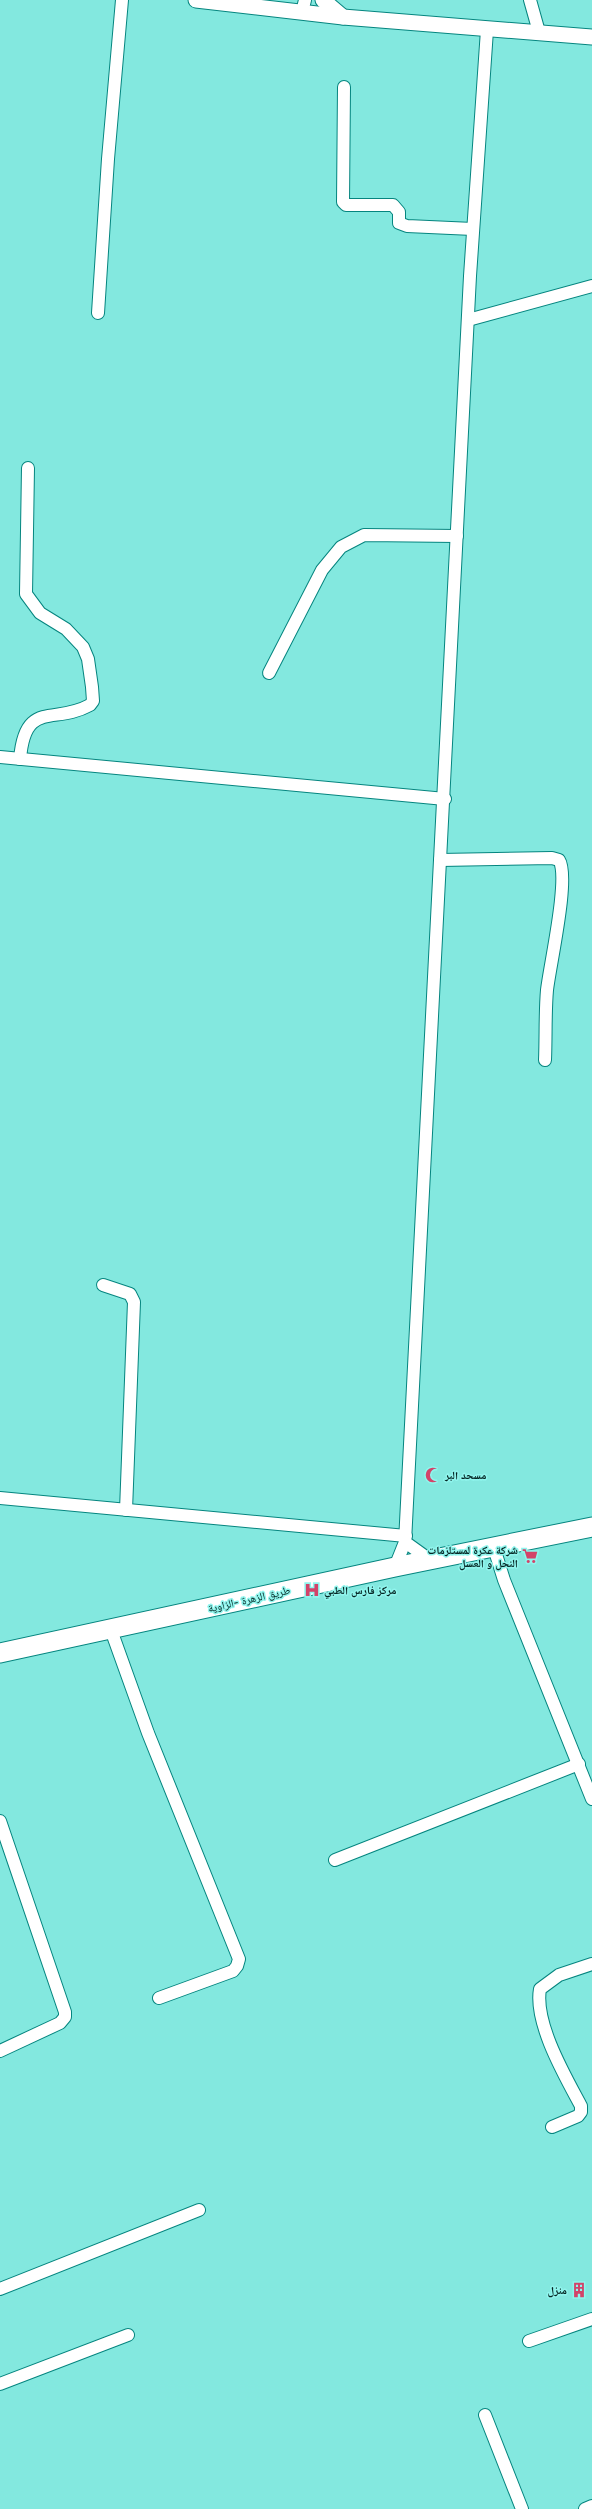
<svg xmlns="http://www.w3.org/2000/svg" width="592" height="2509" viewBox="0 0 592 2509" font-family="'Libre Baskerville','Noto Naskh Arabic',serif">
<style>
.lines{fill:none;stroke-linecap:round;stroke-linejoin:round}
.minor-casing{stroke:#05857f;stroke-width:14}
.tertiary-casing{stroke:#05857f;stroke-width:17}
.primary-casing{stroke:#05857f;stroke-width:21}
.minor{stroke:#fff;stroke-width:12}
.tertiary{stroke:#fff;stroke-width:15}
.primary{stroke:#fff;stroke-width:19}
.labels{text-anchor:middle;stroke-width:3;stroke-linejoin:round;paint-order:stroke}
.poi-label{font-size:11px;font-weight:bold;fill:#042523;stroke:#90f5ed;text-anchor:start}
.street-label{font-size:11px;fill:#042523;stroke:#90f5ed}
</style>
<rect width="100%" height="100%" fill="#83e8df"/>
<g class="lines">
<defs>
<g id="minor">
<path d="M530,0L539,32"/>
<path d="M302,12L305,0"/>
<path d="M344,87L343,202L346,205H393L399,212V223L407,226L473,229"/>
<path d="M98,313L108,159L122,0"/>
<path d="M468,320L592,286"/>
<path d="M269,673L322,570L341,547L364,535L457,536"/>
<path d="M0,757L445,799"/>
<path d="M20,759C25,699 54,725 90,705L93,701L92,687L88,659L83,647L66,629L40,613L26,594L28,468"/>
<path d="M440,860L552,858L559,860C570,877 550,964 547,990C545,1013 546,1037 545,1060"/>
<path d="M103,1285L130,1294L134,1302L126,1510"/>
<path d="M0,1498L406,1536"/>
<path d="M405,1542L430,1560"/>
<path d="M494,1548L504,1580L592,1799"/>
<path d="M395,1567L405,1542L470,276L487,30"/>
<path d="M111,1630L148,1733L239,1959L237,1966L233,1971L159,1998"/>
<path d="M0,1821L65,2012V2017L60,2023L0,2051"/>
<path d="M335,1860L579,1764"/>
<path d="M552,2127L578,2116L581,2112V2106C565,2076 534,2023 540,1989L559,1975L592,1964"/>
<path d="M0,2289L199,2210"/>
<path d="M529,2341L592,2319"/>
<path d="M0,2384L128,2335"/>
<path d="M485,2415L522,2509"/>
<path d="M585,2509L592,2506"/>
</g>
<g id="tertiary">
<path d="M196,0L343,17L592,37"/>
<path d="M323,0L343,17"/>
</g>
<path id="primary" d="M0,1653L395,1567L592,1527"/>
</defs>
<use href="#minor" class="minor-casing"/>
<use href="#tertiary" class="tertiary-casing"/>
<use href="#primary" class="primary-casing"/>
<use href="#minor" class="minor"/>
<use href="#tertiary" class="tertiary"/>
<use href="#primary" class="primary"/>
</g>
<defs>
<symbol id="mosque-bare" viewBox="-9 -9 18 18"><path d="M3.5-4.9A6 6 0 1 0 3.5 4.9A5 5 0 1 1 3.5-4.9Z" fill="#d24369" stroke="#90f5ed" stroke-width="2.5" paint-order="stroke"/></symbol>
<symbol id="supermarket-bare" viewBox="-9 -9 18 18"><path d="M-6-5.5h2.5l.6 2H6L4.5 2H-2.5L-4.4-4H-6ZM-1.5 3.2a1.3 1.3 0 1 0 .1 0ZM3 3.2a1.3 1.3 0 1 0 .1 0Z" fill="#d24369" stroke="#90f5ed" stroke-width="2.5" paint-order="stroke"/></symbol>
<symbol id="hospital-bare" viewBox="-9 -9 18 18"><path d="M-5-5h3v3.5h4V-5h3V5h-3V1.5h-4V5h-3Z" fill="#d24369" stroke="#90f5ed" stroke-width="2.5" paint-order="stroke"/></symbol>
<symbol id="building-bare" viewBox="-9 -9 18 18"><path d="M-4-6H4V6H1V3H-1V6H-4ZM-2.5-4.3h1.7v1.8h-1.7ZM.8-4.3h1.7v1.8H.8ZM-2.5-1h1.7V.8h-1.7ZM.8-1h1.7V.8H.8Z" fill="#d24369" stroke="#90f5ed" stroke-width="2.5" paint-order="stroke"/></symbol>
</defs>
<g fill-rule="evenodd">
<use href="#mosque-bare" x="422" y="1464" width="22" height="22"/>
<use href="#supermarket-bare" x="519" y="1545" width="22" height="22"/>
<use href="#hospital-bare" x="301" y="1579" width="22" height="22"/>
<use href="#building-bare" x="568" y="2279" width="22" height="22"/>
</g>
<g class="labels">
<g class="poi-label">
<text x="445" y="1479">مسحد البر</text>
<text x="518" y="1554" text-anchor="end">شركة عكرة لمستلزمات<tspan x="518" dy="13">النحل و العسل</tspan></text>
<text x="324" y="1594">مركز فارس الطبي</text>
<text x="567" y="2294" text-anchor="end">منزل</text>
</g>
<g class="street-label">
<text transform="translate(249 1599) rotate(-13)" y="4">طريق الزهرة -الزاوية</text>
</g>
</g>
</svg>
